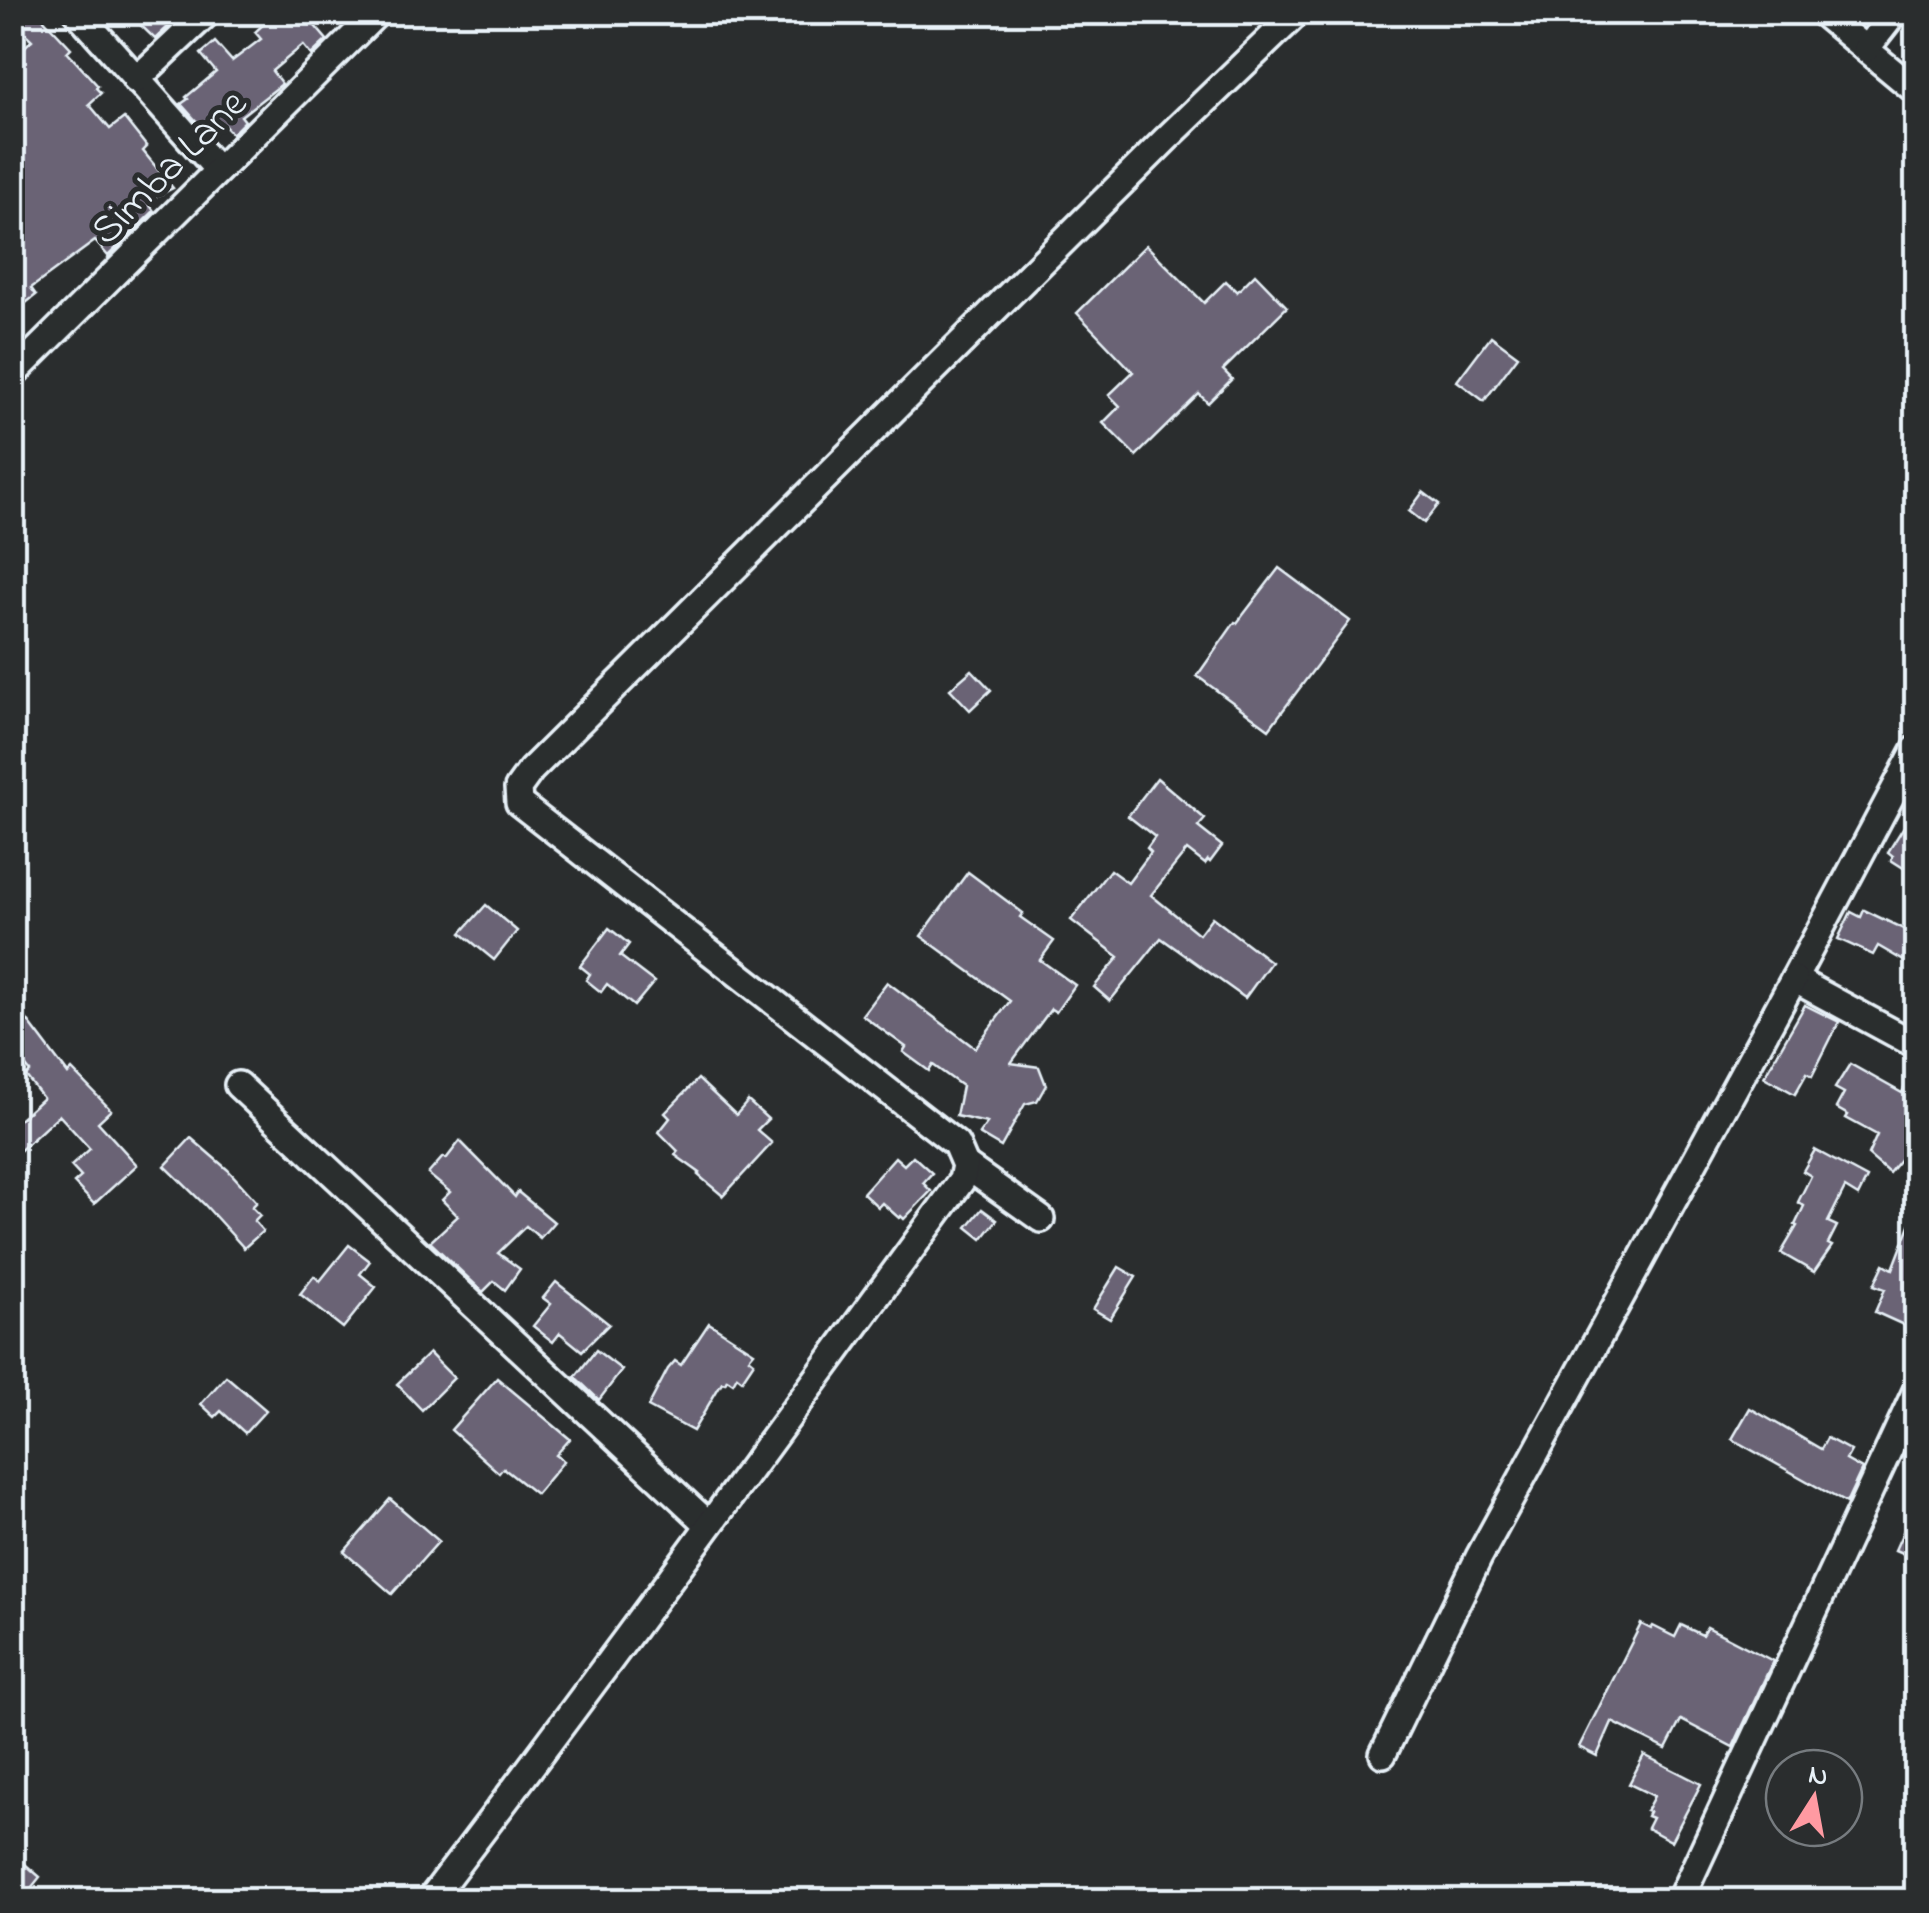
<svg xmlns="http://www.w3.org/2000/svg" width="1929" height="1913" viewBox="0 0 1929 1913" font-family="'Indie Flower',sans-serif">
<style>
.building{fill:#6a6475;stroke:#e8f1f8;stroke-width:2.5}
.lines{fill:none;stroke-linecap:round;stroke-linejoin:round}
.minor-casing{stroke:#e8f1f8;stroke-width:32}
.minor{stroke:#2a2d2e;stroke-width:25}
.labels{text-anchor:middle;stroke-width:10;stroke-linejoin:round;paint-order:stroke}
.street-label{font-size:42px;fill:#e8f1f8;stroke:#2a2d2e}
</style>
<rect width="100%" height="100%" fill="#2a2d2e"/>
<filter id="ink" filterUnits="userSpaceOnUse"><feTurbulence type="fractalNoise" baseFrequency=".01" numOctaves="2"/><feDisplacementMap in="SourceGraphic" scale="20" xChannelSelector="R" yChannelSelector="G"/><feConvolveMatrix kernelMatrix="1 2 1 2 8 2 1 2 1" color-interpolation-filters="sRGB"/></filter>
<g filter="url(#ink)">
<g class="building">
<path d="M12,12H37L71,48L67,52L98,86L96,88L101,93L89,104L110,129L124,118L147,147L143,151L173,188L147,201L154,211L108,256L95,241L31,288L36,295L12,314V59L32,40L12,21Z"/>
<path d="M127,12H184L155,39Z"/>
<path d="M260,12H303L327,40L311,55L303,45L272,71L282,84L241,116L245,121L232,134L223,124L209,135L181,104L188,99L186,97L216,72L201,54L215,42L232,61L261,39L255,32L267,21Z"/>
<path d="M1146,245L1204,303L1226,281L1237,292L1255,274L1287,307L1223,370L1232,379L1208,403L1199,394L1136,456L1103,423L1120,406L1109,395L1133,372L1077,313Z"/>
<path d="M1491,336L1518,356L1484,401L1457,381Z"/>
<path d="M1423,492L1439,504L1424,523L1409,511Z"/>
<path d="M1279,568L1350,621L1269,729L1197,676L1235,622L1237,623Z"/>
<path d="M972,670L991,690L970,710L950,689Z"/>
<path d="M1157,778L1205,819L1198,827L1222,846L1210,862L1208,860L1205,864L1187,850L1151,895L1199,934L1212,917L1271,962L1245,998L1161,938L1110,1001L1094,987L1119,957L1071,920L1110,870L1128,883L1151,852L1147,848L1155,837L1128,816Z"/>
<path d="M1903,828L1916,836V876L1891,860L1893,856L1888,852Z"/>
<path d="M968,872L1023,913L1020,917L1054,941L1040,960L1075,985L1056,1012L1051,1009L1011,1063L1039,1067L1046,1085L1037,1101L1025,1104L1001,1147L979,1134L987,1123L956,1116L962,1086L933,1065L929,1071L903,1052L906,1047L862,1015L887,982L975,1048L1010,1001L921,936Z"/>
<path d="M486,905L517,931L494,960L461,933Z"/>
<path d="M1864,910L1916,935V968L1878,946L1873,955L1838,939L1851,912L1861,917Z"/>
<path d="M609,928L629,944L620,956L654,982L634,1006L607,984L601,992L586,980L590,974L580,966Z"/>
<path d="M12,1000L68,1074L72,1070L111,1110L98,1122L137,1165L94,1204L74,1183L81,1177L71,1166L90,1149L59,1115L12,1158V1126L43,1098L26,1076L30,1072L12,1049Z"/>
<path d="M1805,1005L1839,1022L1812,1076L1807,1073L1795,1094L1764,1077Z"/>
<path d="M1916,1063V1140L1889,1173L1868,1155L1877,1135L1846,1118L1848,1115L1836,1108L1844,1093L1835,1088L1850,1064L1902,1093Z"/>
<path d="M698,1079L736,1115L748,1101L768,1119L757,1130L772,1143L723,1196L698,1175L700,1173L675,1155L678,1151L659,1132L670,1118L665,1113Z"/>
<path d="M191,1138L228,1170L257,1202L252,1207L260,1215L254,1221L263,1231L244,1248L204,1204L165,1166Z"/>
<path d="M460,1141L515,1197L518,1192L554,1222L540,1238L526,1226L498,1253L520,1269L505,1290L494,1281L483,1292L430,1242L458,1216L442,1200L450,1192L428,1174L443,1157L446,1159Z"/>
<path d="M1815,1150L1867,1178L1858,1196L1845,1188L1828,1222L1837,1226L1828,1244L1832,1246L1814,1272L1781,1253L1797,1226L1795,1225L1804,1206L1798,1202L1811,1176L1803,1171Z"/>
<path d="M913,1156L932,1173L923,1183L931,1191L904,1219L901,1216L899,1218L882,1203L878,1207L863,1193L895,1157L904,1165Z"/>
<path d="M982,1209L997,1220L982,1239L967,1227Z"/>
<path d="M1915,1212L1916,1213V1307L1908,1327L1875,1312L1885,1289L1874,1285L1884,1264L1893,1269Z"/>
<path d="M349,1245L370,1261L360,1274L376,1287L343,1328L300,1294L314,1276L320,1281Z"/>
<path d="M1119,1267L1136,1277L1110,1319L1093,1309Z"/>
<path d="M556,1282L609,1324L582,1351L560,1333L553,1342L533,1326L551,1304L543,1298Z"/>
<path d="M709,1323L754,1352L749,1358L754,1362L742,1380L737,1376L733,1383L727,1379L725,1383L722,1382L693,1431L648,1407L668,1369L675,1361L681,1365Z"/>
<path d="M596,1350L622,1370L599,1400L575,1377Z"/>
<path d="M429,1353L454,1378L422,1410L397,1384Z"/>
<path d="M226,1376L266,1410L245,1433L221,1411L215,1417L201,1404Z"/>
<path d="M497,1378L570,1439L556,1455L564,1461L536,1494L503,1468L499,1473L451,1430Z"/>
<path d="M1750,1408L1821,1449L1827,1438L1851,1451L1846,1460L1862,1469L1846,1503L1732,1439Z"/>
<path d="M390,1499L439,1541L392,1594L344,1552Z"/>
<path d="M1916,1503V1559L1895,1550Z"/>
<path d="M1641,1624L1651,1629L1653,1626L1675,1637L1681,1625L1702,1635L1707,1627L1773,1661L1733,1747L1681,1720L1666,1749L1612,1722L1597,1756L1579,1747Z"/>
<path d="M1644,1755L1701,1784L1671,1841L1647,1828L1652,1818L1647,1816L1649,1812L1646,1811L1654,1796L1629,1784Z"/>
<path d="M12,1853L40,1877L23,1898L12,1889Z"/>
</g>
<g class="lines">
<defs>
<g id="minor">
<path d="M77,12L218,170"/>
<path d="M1821,12L1916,91"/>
<path d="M1866,49L1895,12"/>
<path d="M136,80L208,12"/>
<path d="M12,375L378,12"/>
<path d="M1916,749L1794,979L1916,1045"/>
<path d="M238,1085L708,1524"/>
<path d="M965,1165L1041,1219"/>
<path d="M1383,1754L1479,1557L1794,979"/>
<path d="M430,1900C611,1663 785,1421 962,1180L965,1165L956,1144L519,803L518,788L531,770L1166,139L1298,12"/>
<path d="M1680,1900L1916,1391"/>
</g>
</defs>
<use href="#minor" class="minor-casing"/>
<use href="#minor" class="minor"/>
</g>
</g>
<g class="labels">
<g class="street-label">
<text transform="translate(167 165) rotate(-45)" y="15">Simba Lane</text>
</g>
</g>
<rect width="1929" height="1913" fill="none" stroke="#2a2d2e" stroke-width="50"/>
<rect x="25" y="25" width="1879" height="1863" fill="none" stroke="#e8f1f8" stroke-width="4" filter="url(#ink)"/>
<g transform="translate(1814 1798) rotate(11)"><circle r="48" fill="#2a2d2e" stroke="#767b7f" stroke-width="2.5"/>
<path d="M0-8L18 38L0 25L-18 38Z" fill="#ff9aa2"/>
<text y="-15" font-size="28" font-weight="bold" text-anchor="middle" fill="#e8f1f8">N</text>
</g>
</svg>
